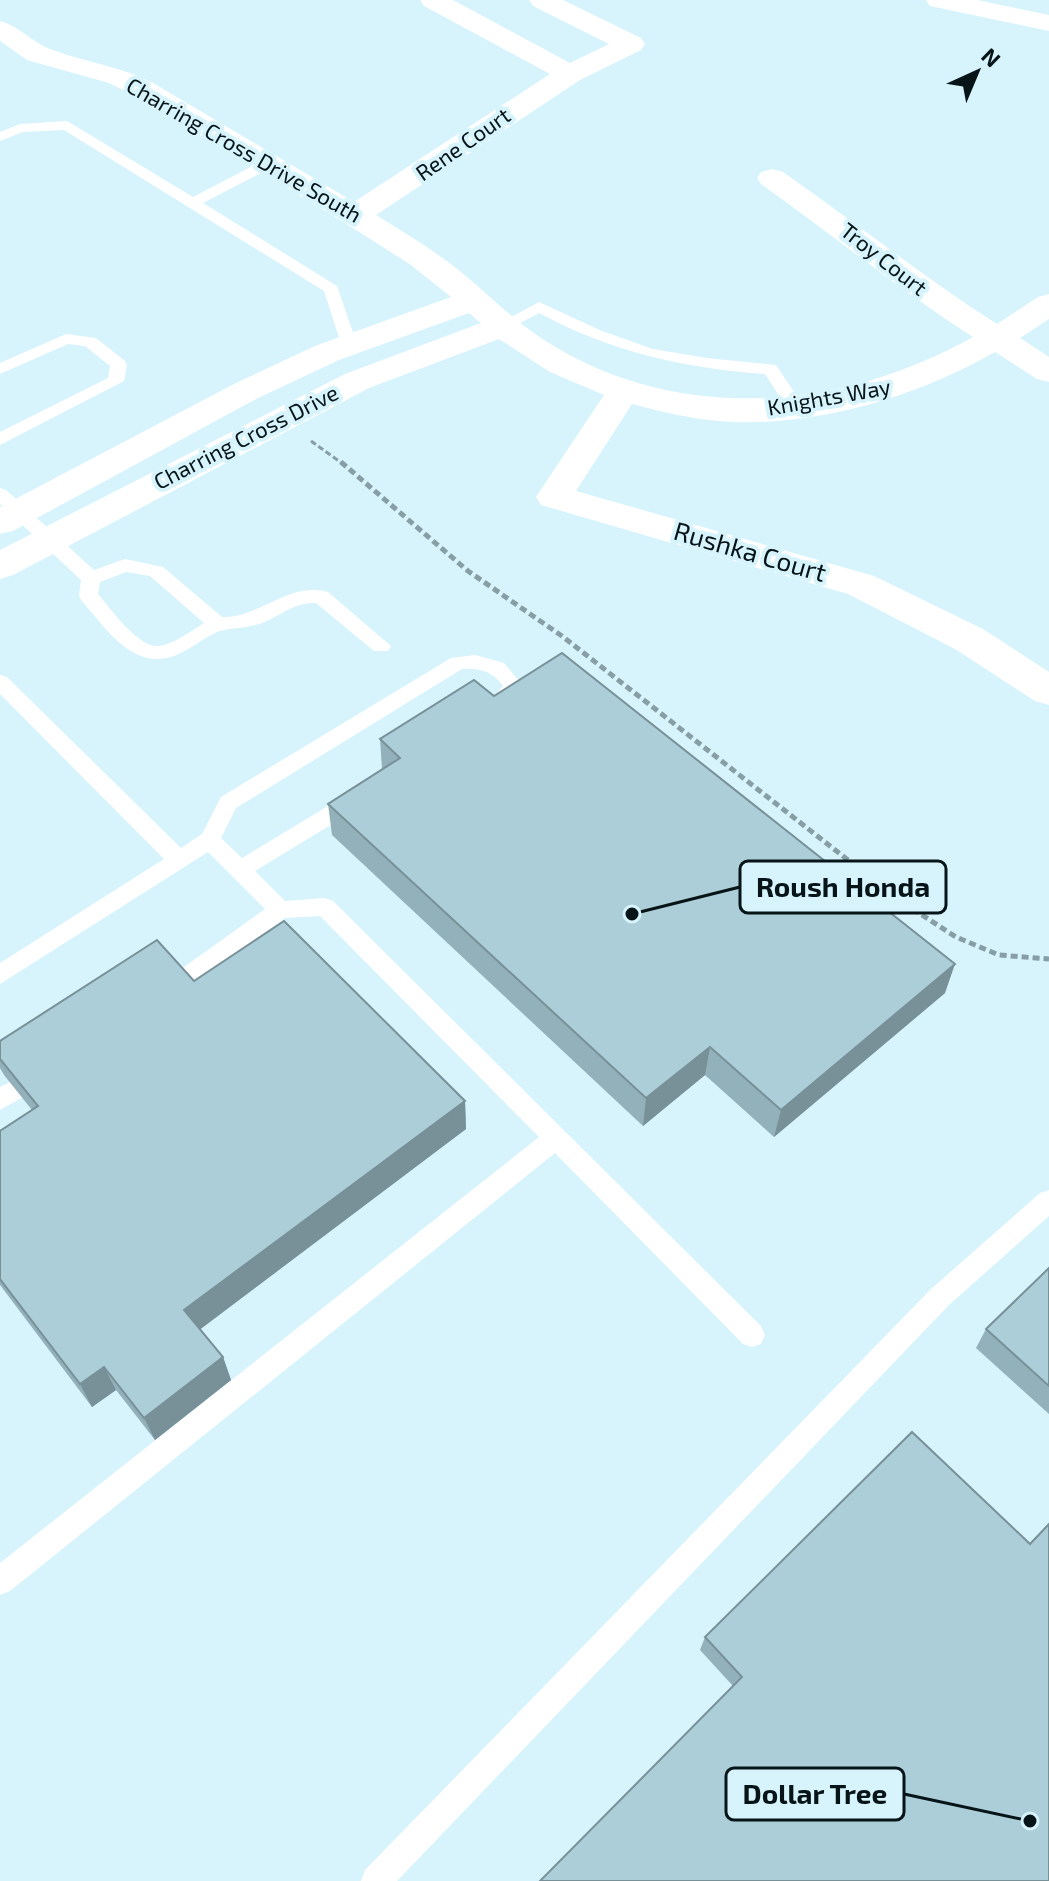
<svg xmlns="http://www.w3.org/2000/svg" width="1049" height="1881" viewBox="0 0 1049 1881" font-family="'Exo 2',sans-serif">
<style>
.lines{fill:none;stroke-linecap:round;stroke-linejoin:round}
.path-far1{stroke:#879ea5;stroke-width:3;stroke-dasharray:6 3;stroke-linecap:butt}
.path{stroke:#879ea5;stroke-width:5;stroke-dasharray:7 4;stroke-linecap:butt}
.service{fill:#fff;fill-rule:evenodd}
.minor{fill:#fff;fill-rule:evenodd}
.wall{fill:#93b1bb}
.shaded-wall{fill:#789098}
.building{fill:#abced9;stroke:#789098;stroke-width:2}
.labels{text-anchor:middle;stroke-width:8;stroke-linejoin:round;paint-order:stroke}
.far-street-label{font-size:22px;fill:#071418;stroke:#d7f4fd}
.street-label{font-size:26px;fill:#071418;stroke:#d7f4fd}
.leader{fill:none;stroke:#071418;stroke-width:3}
.callout-dot{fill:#071418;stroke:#d7f4fd;stroke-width:3}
.callout{fill:#d7f4fd;stroke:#071418;stroke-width:3}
.callout-label{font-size:28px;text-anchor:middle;font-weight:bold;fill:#071418}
</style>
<rect width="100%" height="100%" fill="#d7f4fd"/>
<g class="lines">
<path class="path-far1" d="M311,441L343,464"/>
<path class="path" d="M341,462L468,571L562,636L899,900L956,937L999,955L1049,959"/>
<g class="service">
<path d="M67,121L193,197L264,160H274V166L203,203L337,286L357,344L355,348L349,349L341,344L324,291L64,130L23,132L0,141V132L20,124Z"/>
<path d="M539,302L602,331L653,349L707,358L776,365L804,407L795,412L789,411L765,374C684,368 611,352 539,313L507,330L501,332L493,327Z"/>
<path d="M66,334L96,338L125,361L127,365L124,381L0,445V432L108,378L110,366L85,346L68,344L0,374V363Z"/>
<path d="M0,488L6,490L94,570L125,559L163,567L222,617C260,618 288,581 328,592L391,646L388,651H374L316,603C296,602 282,614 265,622C249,629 231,627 217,632C202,639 190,650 174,656C132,671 105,627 81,600L79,595L81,580L0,504ZM126,572L150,576L204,623C191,631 174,644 159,646C139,649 109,607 98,594L100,582Z"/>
<path d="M475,655L504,663L524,687L503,711H489L486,706L503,686C492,671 480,668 462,669L236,808L221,838L242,858L348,794H362L365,800L362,806L255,871L285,901L325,898L333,901L761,1326L765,1335L761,1344L752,1347L743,1344L555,1153L10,1591L0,1595V1563L539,1137L320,916L285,918L186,991L178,993L170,991L167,984L170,977L265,909L208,852L0,984V963L164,859L0,694V675L7,677L181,848L202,834L221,797L451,658Z"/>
<path d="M15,1080L23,1083L27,1090L23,1097L0,1110V1087Z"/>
<path d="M1049,1190V1216L949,1305L397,1881H361L365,1870L931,1289L1040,1193Z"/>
</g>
<g class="minor">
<path d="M420,0H453L570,63L609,44L533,6L529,0H563L641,38L645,44L641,50L580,80L376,215C405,233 435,251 461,272C488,294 512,319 541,338C673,425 839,412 973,337C900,290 833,235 761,184L757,178L761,172L772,169L783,172C855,222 923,277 997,324L1038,297L1049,294V319L1020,338L1049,357V382L1037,379L995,352C920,395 823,425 735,422C700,421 666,413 632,404L576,491L874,576L983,629L1049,672V705L1035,701L955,649L848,594L541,505L536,497L604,395L550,372L499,339L369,388L13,575L0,579V550L345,374L481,323L469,313L339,360L258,398L13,531L0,534V507L234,384L315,346L451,297L411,265L342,221L133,95L109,83L27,60L0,41V21C19,26 32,42 50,49C84,62 120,66 153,83L354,202L550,74L424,6Z"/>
<path d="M926,0H977L1049,15V31L930,6Z"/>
</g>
</g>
<g class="wall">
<path d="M494,696L945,993L774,1137L705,1075L643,1126L332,835L328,804L382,769L380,739Z"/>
<path d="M194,981L465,1101L466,1129L200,1329L223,1357L231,1380L155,1440L116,1390L92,1407L0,1285V1131L32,1110L4,1075L0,1068V1041Z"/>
<path d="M1049,1268V1414L976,1348L986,1329Z"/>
<path d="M705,1637L1049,1881L733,1686L700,1650Z"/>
</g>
<g class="shaded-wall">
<path d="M955,964L945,993L774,1137L781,1110Z"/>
<path d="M710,1047L705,1075L643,1126L646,1098Z"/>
<path d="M465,1101L466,1129L194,1334L184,1310Z"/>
<path d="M223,1357L231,1380L155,1440L144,1418Z"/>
<path d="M104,1367L116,1390L92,1407L80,1384Z"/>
</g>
<g class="building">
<path d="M562,653L955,964L781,1110L710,1047L646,1098L328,804L400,758L380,739L474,680L494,696Z"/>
<path d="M284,921L465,1101L184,1310L223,1357L144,1418L104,1367L80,1384L0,1279V1131L38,1106L0,1059V1041L157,940L194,981Z"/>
<path d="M1049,1268V1386L986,1329Z"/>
<path d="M912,1432L1030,1544L1049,1524V1881H540L742,1677L705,1637Z"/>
</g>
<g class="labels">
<g class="far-street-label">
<text transform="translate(463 144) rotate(-35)" y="8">Rene Court</text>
<text transform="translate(244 150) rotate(30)" y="8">Charring Cross Drive South</text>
<text transform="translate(884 259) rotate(38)" y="8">Troy Court</text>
<text transform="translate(829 397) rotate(-10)" y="8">Knights Way</text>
<text transform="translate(246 437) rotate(-27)" y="8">Charring Cross Drive</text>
</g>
<g class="street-label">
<text transform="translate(750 552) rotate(16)" y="9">Rushka Court</text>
</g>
</g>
<path class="leader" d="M632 914L740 887M1030 1821L904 1794"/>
<g class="callout-dot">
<circle cx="632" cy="914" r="8"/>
<circle cx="1030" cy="1821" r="8"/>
</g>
<g class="callout">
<rect x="740" y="861" width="206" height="52" rx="8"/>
<rect x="726" y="1768" width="178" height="52" rx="8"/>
</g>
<g class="callout-label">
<text x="843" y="897">Roush Honda</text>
<text x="815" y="1804">Dollar Tree</text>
</g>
<g transform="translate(977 72) rotate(44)" stroke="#d7f4fd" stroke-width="6" paint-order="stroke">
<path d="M0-6L14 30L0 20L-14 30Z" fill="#071418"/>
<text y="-12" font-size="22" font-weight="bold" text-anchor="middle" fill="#071418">N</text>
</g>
</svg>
